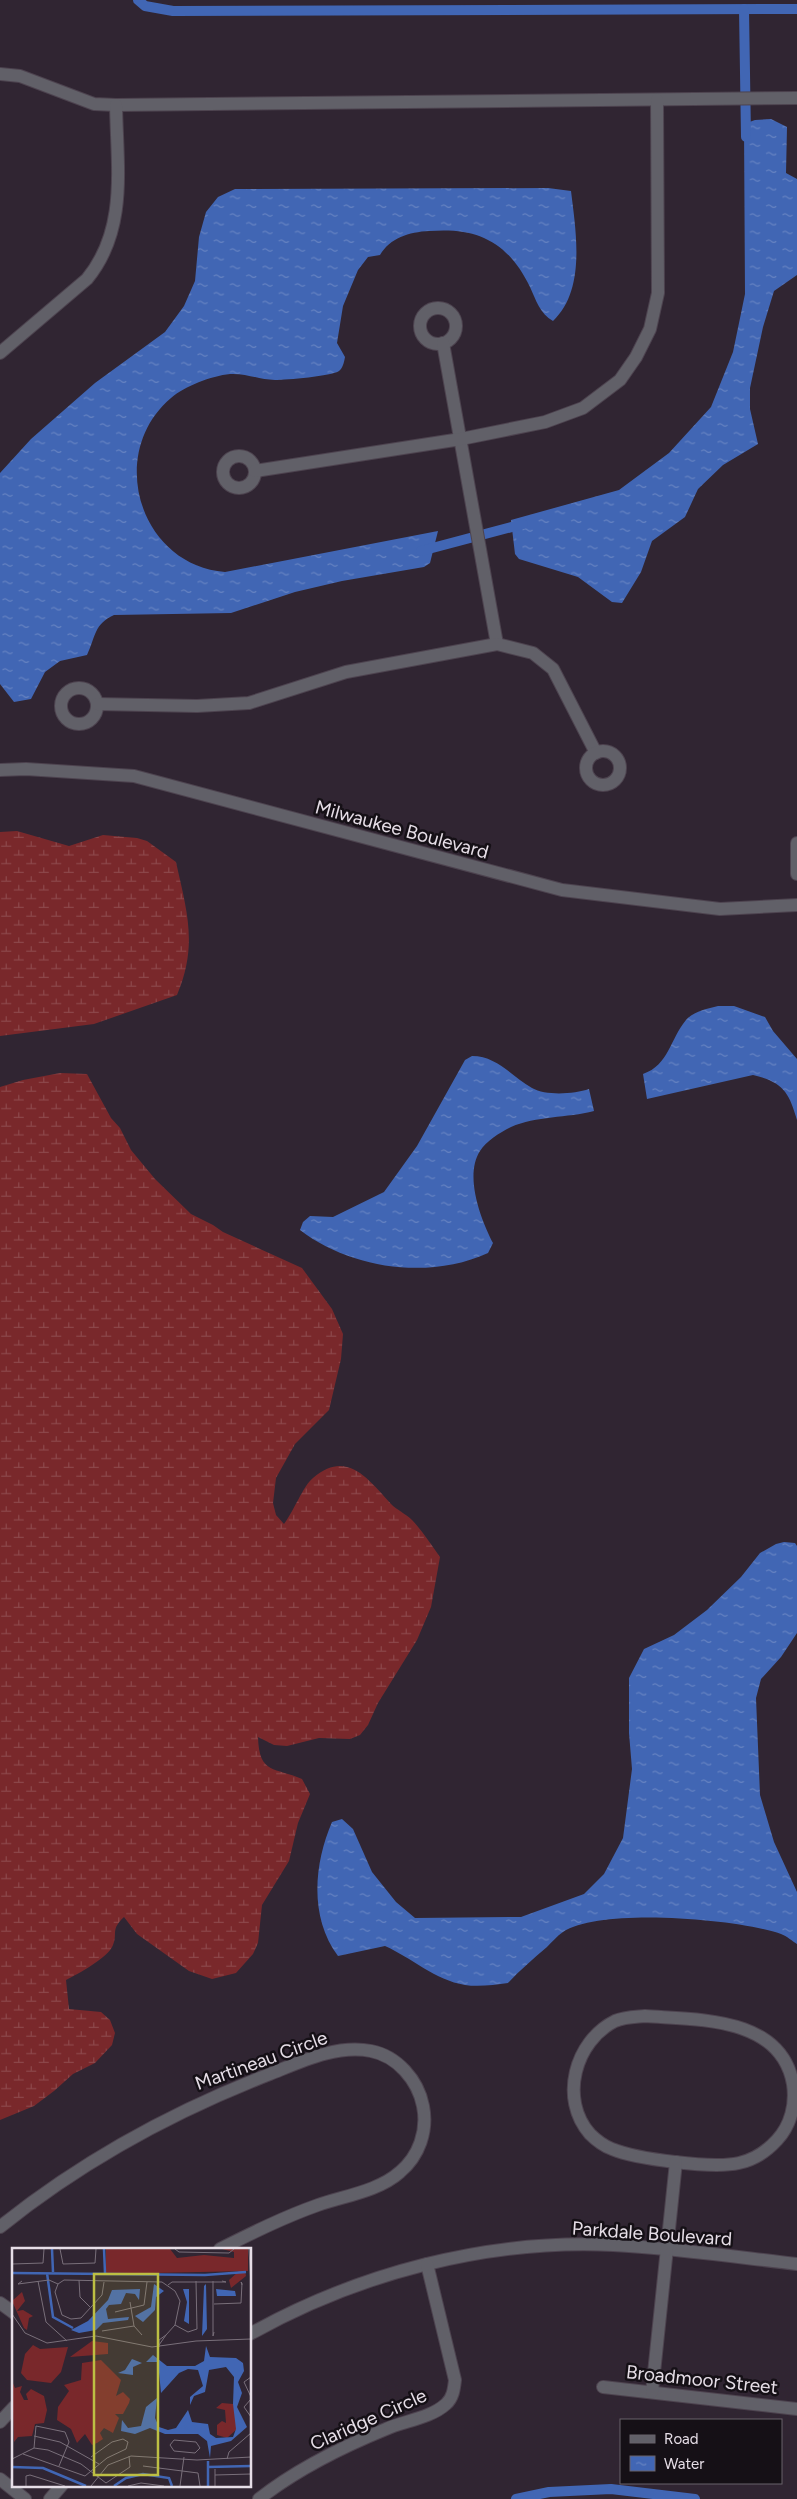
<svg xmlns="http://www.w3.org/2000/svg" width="797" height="2499" viewBox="0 0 797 2499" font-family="Figtree,sans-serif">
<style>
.wetland{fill:url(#wetland-marsh)}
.water{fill:url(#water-ripples)}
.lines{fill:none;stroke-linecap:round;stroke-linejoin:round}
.canal{stroke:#4166b4;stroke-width:10}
.minor-casing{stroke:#4d434f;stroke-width:14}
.minor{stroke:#616068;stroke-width:12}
.labels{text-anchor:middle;stroke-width:5;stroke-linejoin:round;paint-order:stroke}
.street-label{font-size:19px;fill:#e6dee7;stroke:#151016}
.inset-river{fill:none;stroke:#4166b4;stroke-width:2.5}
.inset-road{fill:none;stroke:#796f7a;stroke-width:1}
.view{fill:#bdbf43;fill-opacity:0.15;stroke:#bdbf43;stroke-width:2.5}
.inset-edge{fill:none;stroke:#e6dee7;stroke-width:2.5}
</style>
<defs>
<pattern id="wetland-marsh" width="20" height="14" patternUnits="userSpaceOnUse" patternTransform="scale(1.25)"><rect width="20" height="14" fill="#79282b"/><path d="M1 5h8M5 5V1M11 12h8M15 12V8" fill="none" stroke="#8c474a"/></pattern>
<pattern id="water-ripples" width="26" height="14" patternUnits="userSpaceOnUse" patternTransform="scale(1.25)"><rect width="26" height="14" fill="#4166b4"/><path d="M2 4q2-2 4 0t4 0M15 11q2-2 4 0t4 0" fill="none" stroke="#6683c2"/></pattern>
</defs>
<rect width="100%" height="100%" fill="#302532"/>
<g class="wetland">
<path d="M17,831L69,846L103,835L137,838L147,841L176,862C187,912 198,945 177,995L94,1024L0,1036V832Z"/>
<path d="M60,1073L87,1074L111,1118L120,1128L131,1150L155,1179L191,1214L213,1225L223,1232L302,1268L332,1309L343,1334L341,1359L329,1410L295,1444L276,1478L273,1503L276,1515L284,1524C294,1511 303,1486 313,1478C347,1449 368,1479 391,1504C397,1510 406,1514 412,1520C420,1528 433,1547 440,1557L431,1607L417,1640L378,1703L368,1725L360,1735L350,1739L319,1738L287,1746L274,1745L258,1737C259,1775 275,1767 302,1779L310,1794L298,1823L289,1861L262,1905L258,1943L253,1954L236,1973L212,1979L189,1971L137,1934L124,1917C110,1930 118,1933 113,1945C109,1957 78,1974 66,1980L69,2009L101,2012L110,2020L115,2033L112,2045L95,2063L73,2074L54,2091L34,2106L0,2120V1087L23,1080Z"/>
</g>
<g class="water">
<path d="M771,119L787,127L786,173L797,179V275L774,291L763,327L750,388V409L758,444L723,465L698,489L685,517L652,541L641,572L622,603L612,602L578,577L519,559L515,554L511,520L619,490L669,453L711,407L733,352L745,294L744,124L755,120Z"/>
<path d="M548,188L571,191C576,232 586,290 553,321C540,314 536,300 530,287C508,242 478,227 429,231C409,232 390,238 380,255L368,257L358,270L343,306L337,343L345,357C344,362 343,368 339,371C332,376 286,380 275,380C260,380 246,373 230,374C211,376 185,386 171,398C106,453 139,565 225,572L438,531L430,563L424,567L342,581L295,592L231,613L114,615C94,624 96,636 87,655L60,661L45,672L31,699L14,702L0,684V473L31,439L95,383L165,332L184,306L195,281L199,237L206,212L218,197L235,189H242Z"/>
<path d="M718,1006H734L765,1017L773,1031L797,1059V1120C789,1092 783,1082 753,1075L647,1099L643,1074C669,1065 670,1039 686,1020C694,1011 707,1009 718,1006Z"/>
<path d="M472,1056C497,1056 511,1076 532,1088C546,1096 574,1094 589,1089L594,1111C567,1118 536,1116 511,1127C501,1132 486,1141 480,1151C464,1176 481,1220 493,1243L488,1253C429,1280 351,1269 300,1230L303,1222L310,1216L333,1217L384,1192L417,1146L465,1060Z"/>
<path d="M784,1542L795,1543L797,1546V1633L781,1657L761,1679L756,1698L760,1795L774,1842L797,1892V1944C792,1941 787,1936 781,1934C738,1919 601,1907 563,1932C557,1936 552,1942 547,1947C533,1959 520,1970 508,1983C494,1985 478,1987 465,1985C435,1980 412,1958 385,1946L338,1956C309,1917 314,1864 332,1822L342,1819L353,1829L372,1872L396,1902L415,1918L521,1917L584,1894L604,1874L623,1838L632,1769L629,1733V1678L644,1649L674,1635L707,1610L741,1577L760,1553L776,1544Z"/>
</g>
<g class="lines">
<g class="canal">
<path d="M138,0L145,6L173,11L797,9"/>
<path d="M744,9L746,137"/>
<path d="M421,551L523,524"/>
<path d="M516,2499L549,2492L611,2489L695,2499"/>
</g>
<defs>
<g id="minor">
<path d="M0,74L20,76L94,104L116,105L797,98"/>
<circle cx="438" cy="326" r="18"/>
<path d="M443,343L497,644"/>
<path d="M0,353L87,279C128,229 117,167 116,105"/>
<circle cx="239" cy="472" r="16"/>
<path d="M255,471L461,439L545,422L583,408L620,380L636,357L650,329L658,293L657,100"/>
<circle cx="79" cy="706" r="18"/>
<path d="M97,704L197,706L249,703L346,672L497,644L533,653L553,669L596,753"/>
<circle cx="603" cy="768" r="17"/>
<path d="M0,770L26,769L134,776L562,890L720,909L797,905"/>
<path d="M797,843V874"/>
<path d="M645,2016C697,2020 781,2016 793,2084C796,2104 791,2125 777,2140C767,2151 753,2160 739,2163C713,2169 636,2159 612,2149C604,2146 596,2140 590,2134C559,2099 575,2041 615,2021C624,2017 634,2017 645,2016Z"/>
<path d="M0,2227C82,2161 172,2112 270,2074C300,2062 337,2044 371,2051C397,2056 418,2080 423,2106C428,2131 419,2156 400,2172C379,2191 344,2196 318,2205C284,2217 252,2233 220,2249"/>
<path d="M0,2303L14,2313"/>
<path d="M250,2334C359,2273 488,2239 613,2245C674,2248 736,2257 797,2264"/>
<path d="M603,2387L797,2409"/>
<path d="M652,2392L676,2162"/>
<path d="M0,2422L14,2407"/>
<path d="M0,2479L25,2499"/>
<path d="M50,2499L62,2485"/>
<path d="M259,2499C297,2469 342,2447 386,2429C404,2421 431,2418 446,2404C453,2398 454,2389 455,2380L427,2264"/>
</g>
</defs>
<use href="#minor" class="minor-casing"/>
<use href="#minor" class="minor"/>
</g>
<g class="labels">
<g class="street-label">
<text transform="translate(402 829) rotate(15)" y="7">Milwaukee Boulevard</text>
<text transform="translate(261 2060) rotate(-20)" y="7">Martineau Circle</text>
<text transform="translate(652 2233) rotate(4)" y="7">Parkdale Boulevard</text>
<text transform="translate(702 2379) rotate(6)" y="7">Broadmoor Street</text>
<text transform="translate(368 2419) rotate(-24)" y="7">Claridge Circle</text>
</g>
</g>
<g transform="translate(12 2248)">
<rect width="239" height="239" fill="#302532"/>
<path d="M94,1H158L165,10L192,7L222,10V4L210,1H236V23L94,26ZM210,155L221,156L224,164V182L215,190L205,187V177L210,173L214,175L213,162L204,160Z" fill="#79282b"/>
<path d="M21,97L28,101L56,99L49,124L39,135L15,132L9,125L13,106Z" fill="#79282b"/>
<path d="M227,23H233L234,28L219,40L217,32ZM10,44L13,53L5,63L11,62L21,68L17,70L15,82L12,80L0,53ZM80,93L96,95V106L58,109ZM89,112L109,132L104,148L111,144L118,151L117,155L111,166H103L107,170L101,185L92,180L88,185L91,191L85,195L80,197L73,186L65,195L59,181L45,172L46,159L57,143L52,137L69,132L70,115ZM0,133L3,140L10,138L8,144L12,152H16L14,146L19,141L32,148L35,162L32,175L23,176L20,188L6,189L2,194Z" fill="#79282b"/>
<path d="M142,36L152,43L144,49L143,62L131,74L123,68L139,59ZM194,36L195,81L190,88L192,38ZM128,41L127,52L123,46L114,45L109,56L97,57L94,61L96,71L117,69L116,72L91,75L84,82L67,85L59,82L76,73L96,52L100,42ZM171,41H177V76L172,73L175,54ZM204,41L223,43L224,48H205ZM194,98L198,109L224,110L231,115L232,123L226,134L230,145L225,159L235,179L219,193L199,198L198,210L195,193L186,186H153L138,180L123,186L109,183L110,172L116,180L129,178L134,159L145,150L143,170L147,179L156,182L164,180L176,162L180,174L196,176L198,186L204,190L221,189L224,181L221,156L222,129L214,119L197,122L193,144L182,148L178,157V149L191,138L186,122L176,121L167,125L149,145L146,114H134L141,107L155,118H183L192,113ZM120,111L130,115L121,119V127L106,125L113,122Z" fill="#4166b4"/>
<path class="inset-river" d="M40,1L41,24M92,1L93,25M0,25L193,27L234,24M35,25L41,69L61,80M196,213V238M0,219L31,220L74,238M196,219L239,218M102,238L114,230L131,226L157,230L160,238"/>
<path class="inset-road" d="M48,1L51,16L83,15L84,1M163,1L167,4L217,5L222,1M237,1L239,38M0,16L31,15L32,1M67,32L68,49L78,59M10,33L6,36L37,32L46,36M26,33L34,74L55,93M201,33V88L202,84M92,34L90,47L69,70L59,71L50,67L43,44L46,36L52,32L150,34L163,43L168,53L163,77L154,87M156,37L160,34H214L210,33M118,54L122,78M202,56L229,55L230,35L229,34L230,37M103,64L132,57L135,34M0,66L13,85L35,95L84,88L140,99L184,93L239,91M163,77L176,84L185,81L184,33M90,83L122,78L130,87M147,97L154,87L147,92V99M239,129L232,134L239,149M239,151L232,159L239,169M22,188L48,194L87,216M162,192L184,194L188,200L183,205L162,203L158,197ZM22,200L24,178L53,184L57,194L47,218M11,206L73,228L95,210L114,201L116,194L111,191L100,194L79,209M0,211L22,200L36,202L69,216L94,235L118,219L117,208M215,211L217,204L239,185M131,218L186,225L188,238M203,221V238M203,227L239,226M14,238V228L18,227L53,238M79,238L96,217L119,208L185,212L239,209M116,238L129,235L152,238M168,238L172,209"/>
<path class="view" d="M82,26H146V227H82Z"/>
<rect width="239" height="239" class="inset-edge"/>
</g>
<rect x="620" y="2419" width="162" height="65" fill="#151016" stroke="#69626a"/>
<rect x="630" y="2435" width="25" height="8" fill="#616068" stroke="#69626a"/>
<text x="664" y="2444" font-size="15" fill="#e6dee7">Road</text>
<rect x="630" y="2456" width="25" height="15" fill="url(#water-ripples)" stroke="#69626a"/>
<text x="664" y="2469" font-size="15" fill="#e6dee7">Water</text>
</svg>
